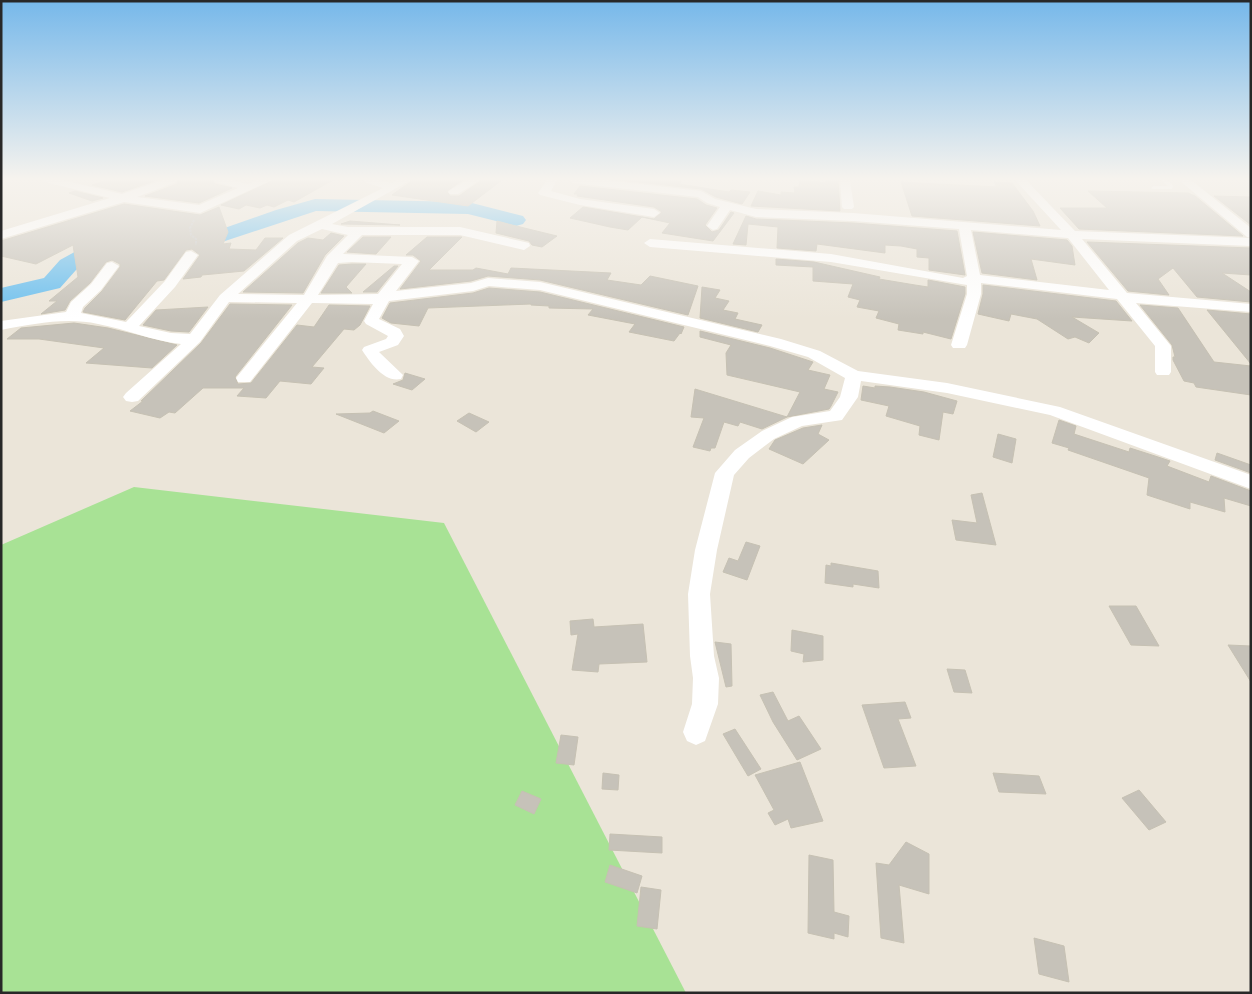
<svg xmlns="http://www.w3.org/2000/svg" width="1252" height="994" viewBox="0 0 1252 994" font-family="Commissioner,sans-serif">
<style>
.green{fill:#a8e295}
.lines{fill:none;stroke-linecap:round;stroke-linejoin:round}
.river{fill:#6bbfee;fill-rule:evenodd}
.building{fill:#c6c2b9;stroke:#c6c1b3}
.path{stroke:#c7c7c7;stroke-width:2;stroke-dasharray:2.5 1;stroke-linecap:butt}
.lane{fill:#fff;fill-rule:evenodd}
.street{fill:#fff;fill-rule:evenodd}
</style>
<rect width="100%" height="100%" fill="#ebe5d9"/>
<path class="green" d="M134,487L444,523L686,993H1V545Z"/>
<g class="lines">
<g class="river">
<path d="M315,199L468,202L523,216L526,220L523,224L516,226L468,214L316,211L219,243L184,246L177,244L174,240L177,236L216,231L276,210Z"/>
<path d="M118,241L125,243L128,247L125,251L94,258L76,270L60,288L1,302V288L44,278L60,260L80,249Z"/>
</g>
</g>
<g class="building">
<path d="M107,180H157L122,192L92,185Z"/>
<path d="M179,180H212L215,184L232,188L199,203L145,196L177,184Z"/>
<path d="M274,180H333L294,202L288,200L274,207L267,205L260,208L246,205L239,209L221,205Z"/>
<path d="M413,180H463L447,191L450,196H459L482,180H502L468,206L392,195Z"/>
<path d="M621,180H665L681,182L679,184L729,192L731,190L750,192L742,204L716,197L701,189Z"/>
<path d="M800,180L826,183V180H838L840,211L751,206L758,191L781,195V192L795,193L794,187H799Z"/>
<path d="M901,182L997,187L994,182L1012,183L1033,211L1040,226L912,216Z"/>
<path d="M580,186L697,199L706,205L717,208L705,225L712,232L719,230L731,212L734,213L713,241L662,233L670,223L642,217L628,230L610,227L570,218L583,207L654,219L662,212L654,207L577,196L578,194H574Z"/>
<path d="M75,191L103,198L92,201L69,193Z"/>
<path d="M1088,191L1188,193L1195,196L1243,236L1079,229L1060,208H1107Z"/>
<path d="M1214,196L1251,197V225Z"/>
<path d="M124,204L200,215L219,207L228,232L223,244L231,243L229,249L256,250L265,238H283L244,271L213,274L202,275L201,277L183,279L200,255L192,249L186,250L164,280L157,281L125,320L83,312L85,308L102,291L120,267V264L112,260L106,262L90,283L70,301L65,310L41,314L57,301H49L78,277L73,245L36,264L1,256V241Z"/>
<path d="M746,216L756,219L853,223L957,231L965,275L929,270V258L917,257V249L901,246L885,245V253L817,244L816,251L777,248L778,227L748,224L746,245L733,244Z"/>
<path d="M350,221L400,225L341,224Z"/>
<path d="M497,221L512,225L557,236L542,247L532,245L529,241L496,233Z"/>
<path d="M973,232L1067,240L1072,246L1075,265L1031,259L1037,280L982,273Z"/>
<path d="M331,233L344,236L325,255L303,293L243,292L298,243L308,238L323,240Z"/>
<path d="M363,237H391L376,254L347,252Z"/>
<path d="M427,237H462L429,270H473L476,268L508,274L511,268L611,273L607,280L641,285L650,276L698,286L688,315L540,280L488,276L471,281L400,289L421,261L413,255H406Z"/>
<path d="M1087,242L1251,248V275L1222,273L1251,292V302L1197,297L1173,268L1158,279L1169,295L1128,291Z"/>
<path d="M776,259L814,262L880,277L879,279L915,285L928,287V280L965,287V294L951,339L923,332V334L898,330L899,324L876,318L879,311L857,307L860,300L848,297L853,284L813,281V267L776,265Z"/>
<path d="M352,264H366L346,287L352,293H321L339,265Z"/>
<path d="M394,266H398L377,292H363Z"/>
<path d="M983,285L1116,301L1132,321L1072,317L1099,333L1089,343L1075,337L1068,339L1037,319L1011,314L1009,321L978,314L983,294Z"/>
<path d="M702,287L720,290L715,298L729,301L723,310L738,313L735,319L762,325L758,332L700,318Z"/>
<path d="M489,288L540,292L684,327L681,334L680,333L674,341L629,332L635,324L588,315L593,309L549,308V306L531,305V304L428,308L419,326L391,323L382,318L390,303L473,293Z"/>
<path d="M230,304L292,305L235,377L238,384L251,383L297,325L314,327L329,305L370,306L360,325L354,330L344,329L312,367L324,368L311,384L280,381L266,398L237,396L244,388H203L175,413L169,412L160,418L130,411L143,401H141L201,343Z"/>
<path d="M1140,305L1178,308L1214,362L1251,366V395L1196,387L1194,383L1184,381L1173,360V357H1175L1172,345Z"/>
<path d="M208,307L189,332L171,331L143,325L156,310Z"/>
<path d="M1207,310L1251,314V364Z"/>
<path d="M74,323L108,328L177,345L152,368L86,363L104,348L39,339H7L21,328Z"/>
<path d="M700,331L770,348L813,362L808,370L830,375L824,389L838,392L831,406L829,409L787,417L800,392L727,375L726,353L731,345L700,337Z"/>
<path d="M405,373L425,379L412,390L393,384L403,380Z"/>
<path d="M863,386L875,388V386L890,387L924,392L957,401L953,414L943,412L939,440L919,435L920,426L886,416L889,406L861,400Z"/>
<path d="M695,389L787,417L762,429L740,422L738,426L724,422L715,448H711L710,451L693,447L704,418L691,417Z"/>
<path d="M373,411L399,421L384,433L336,414L370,413Z"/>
<path d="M469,413L489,422L476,432L457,421Z"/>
<path d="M1059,420L1076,426L1074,434L1129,452L1130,448L1155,456L1170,461L1167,466L1209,482L1211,476L1251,491V506L1224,498L1225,512L1190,502V509L1147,495L1149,478L1068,450L1069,448L1052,443Z"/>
<path d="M822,425L818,434L829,440L803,464L769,449L775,440L803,428Z"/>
<path d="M998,434L1016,439L1012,463L993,457Z"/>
<path d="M1217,453L1251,465V473L1215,460Z"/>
<path d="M982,493L996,545L956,540L952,520L977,523L971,495Z"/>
<path d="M746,542L760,546L747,580L723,572L729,558L738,561Z"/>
<path d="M831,563L878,571L879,588L853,584V587L825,583L826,565L831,566Z"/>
<path d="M1109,606H1136L1159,646L1131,645Z"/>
<path d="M593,619L594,627L643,624L647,662L599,664L598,672L572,670L578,634L571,635L570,621Z"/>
<path d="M792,630L823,636V660L803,662L804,654L791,651Z"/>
<path d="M715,642L731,644L732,686L726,687Z"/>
<path d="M1228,645L1251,646V682Z"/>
<path d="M947,669L965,670L972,693L954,692Z"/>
<path d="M773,692L788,721L799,716L821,749L797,760L773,722L760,695Z"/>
<path d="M905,702L911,718L898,719L916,766L884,768L862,705Z"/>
<path d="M735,729L761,769L748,776L723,734Z"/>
<path d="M561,735L578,737L574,765L556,763Z"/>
<path d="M800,762L823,821L791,828L788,819L775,825L768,813L774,810L755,775Z"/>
<path d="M603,773L619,775L618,790L602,789Z"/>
<path d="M993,773L1039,776L1046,794L999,792Z"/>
<path d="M1139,790L1166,822L1149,830L1122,798Z"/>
<path d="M522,791L541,799L534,814L515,805Z"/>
<path d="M610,834L662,837V853L609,850Z"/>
<path d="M906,842L929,854V894L899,885L904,943L881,938L876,863L889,865Z"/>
<path d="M809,855L833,860L834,912L849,916L848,937L834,933V939L808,933Z"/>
<path d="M610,865L642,876L637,893L605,882Z"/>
<path d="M641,887L661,890L657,929L637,926Z"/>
<path d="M1034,938L1064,946L1069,982L1039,974Z"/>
</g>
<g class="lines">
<path class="path" d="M194,220L190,228L191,235L196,239V245"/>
<path class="lane" d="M1161,180H1167L1173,185L1172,189H1152L1151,188L1154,186H1168Z"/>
<g class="street">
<path d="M44,180H62L122,194L162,180H177L176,182L137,197L199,205L238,188L215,182L214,180H231L248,184L258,180H272L200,213L124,202L1,239V231L110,198L45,182Z"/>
<path d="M364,180H380L392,183L398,180H411L332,224L348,227H460L529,243L530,246L524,250L460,235H362L343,254L412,257L419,261L396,291L471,283L488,278L540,282L781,339L820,351L858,371L947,383L1060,407L1251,475V489L1050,415L947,393L861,381L858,397L842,420L802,426L774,439L749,458L734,475L717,550L710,594L714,656L719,678L718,704L705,741L696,745L687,741L683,732L692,704L693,678L690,656L688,594L695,550L715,473L735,450L762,431L792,417L830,411L840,397L845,378L808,357L770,346L540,290L489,286L473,291L389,301L379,319L400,329L404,336L398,345L379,352L403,375L401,379C384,383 370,362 362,350L364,347L386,339L388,336L366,324L364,321L373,304L312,303L250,382H238L236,378L297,303L229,302L200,342L138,401L132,402L126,401L123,397L126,393L181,344C152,341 126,329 98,324C66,317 33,324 1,330V321L66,312L71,302L91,284L107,263L112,262L119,266L101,290L83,307L81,313L126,322L165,281L186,252L191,251L198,255L175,287L139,326L171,333L190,334L220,295L289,235L383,188L365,182ZM322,229L348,235L327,256L304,295L238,294L297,241ZM352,262L402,264L378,294L318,295L338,263Z"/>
<path d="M467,180H480L458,194H450L448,192L450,190Z"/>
<path d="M547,180H557L551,191L580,199L654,209L660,213L654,217L580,205L540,195L538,193Z"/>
<path d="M568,180H605L701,191L715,199L756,209L853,213L1061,230L1015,180H1026L1075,231L1251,238V246L1082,239L1127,293L1251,304V312L1136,303L1171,346V372L1169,375H1157L1155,372V346L1117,299L981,283V294L967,345L965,348H953L951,345L967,294V285L831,262L650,247L644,243L650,239L831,254L963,278L967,276L959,229L853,221L756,217L730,210L717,229L713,230L707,226L720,207L707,203L698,197L573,183ZM971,230L1068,238L1109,290L980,275Z"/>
<path d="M840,180H850L854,207L852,209H844L842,207Z"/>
<path d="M1179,180H1191L1251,228V238L1247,237Z"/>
</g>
</g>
<linearGradient id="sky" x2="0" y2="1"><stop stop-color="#76b8ea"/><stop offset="0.56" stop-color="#f6f3ee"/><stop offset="1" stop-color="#f6f3ee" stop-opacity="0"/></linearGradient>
<rect width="1252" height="319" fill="url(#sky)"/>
<rect width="1252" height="994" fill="none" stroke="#282828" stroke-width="5"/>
</svg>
